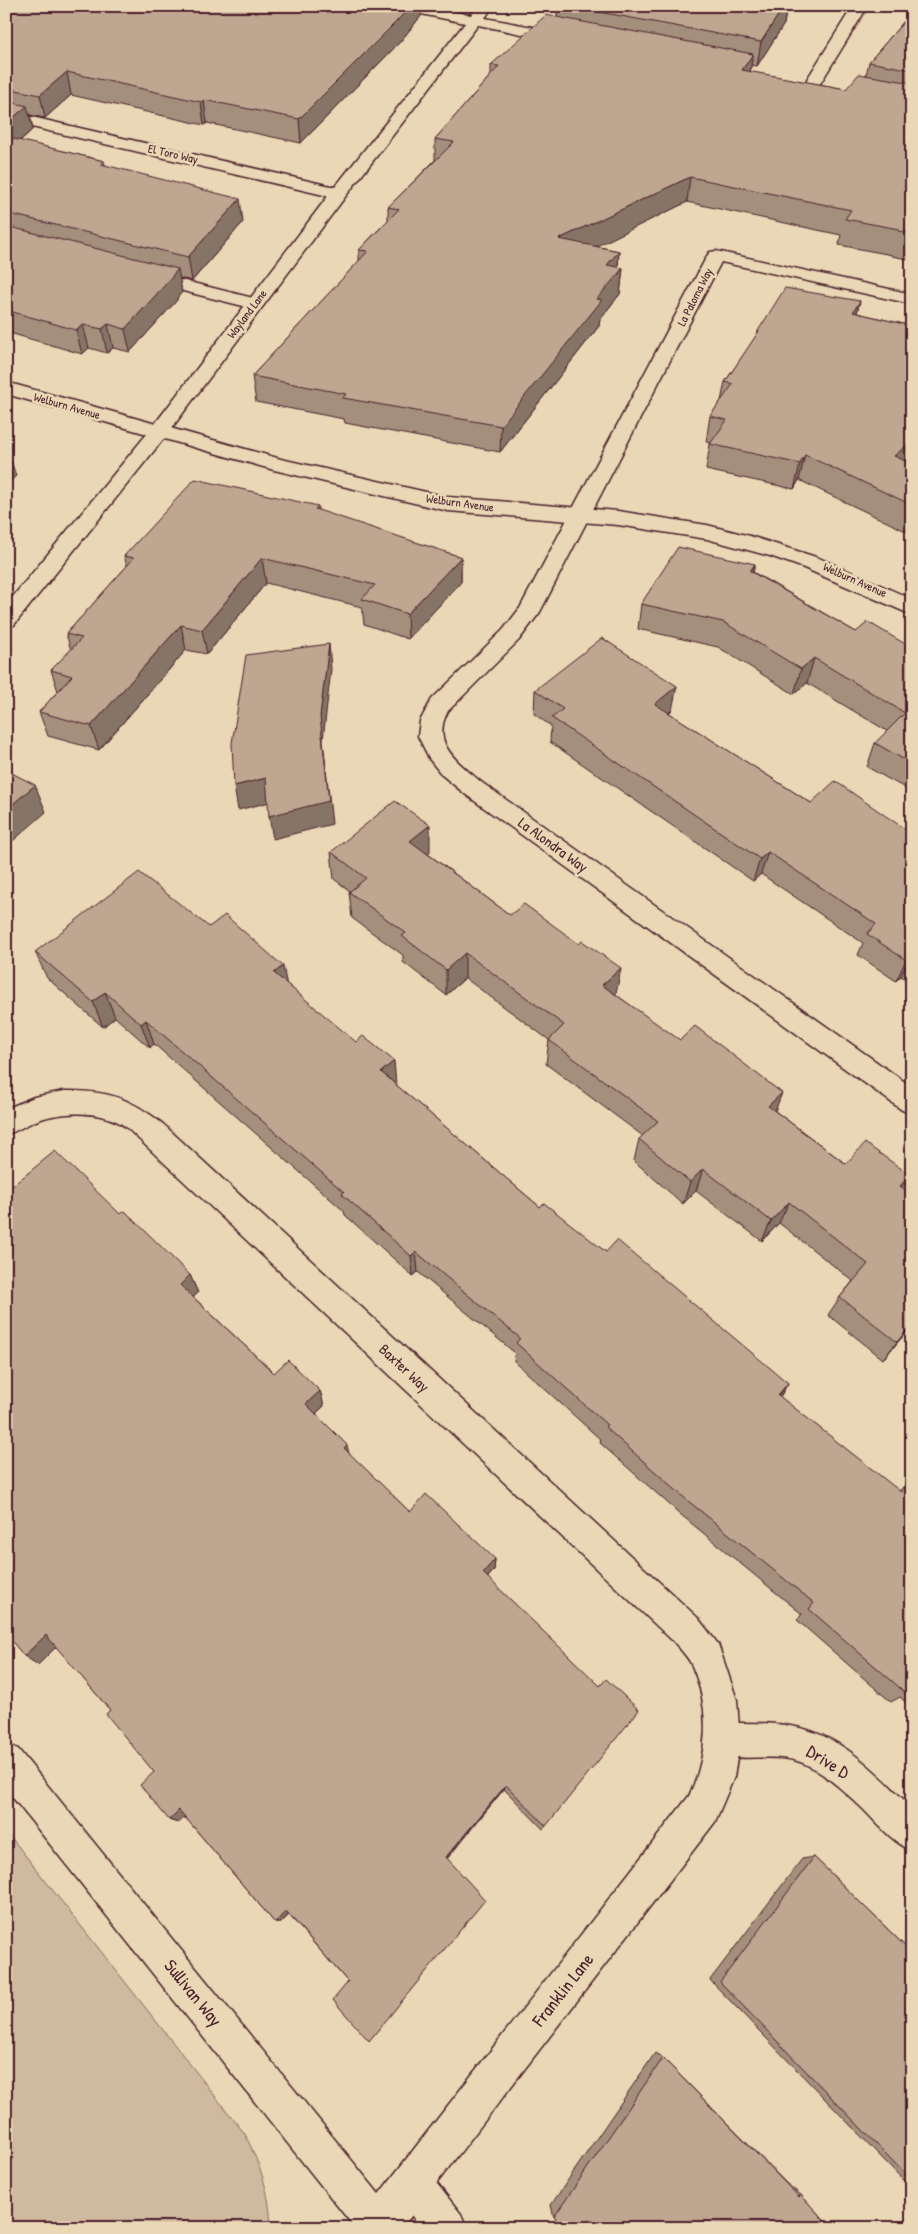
<svg xmlns="http://www.w3.org/2000/svg" width="918" height="2234" viewBox="0 0 918 2234" font-family="'Patrick Hand',sans-serif">
<style>
.green{fill:#cfb99f;stroke:#8c6c65}
.lines{fill:none;stroke-linecap:round;stroke-linejoin:round}
.service-casing{stroke:#4a1f2b;stroke-width:3}
.minor-casing{stroke:#4a1f2b;stroke-width:3}
.secondary-casing{stroke:#4a1f2b;stroke-width:3}
.service{fill:#e9d7b5;fill-rule:evenodd}
.minor{fill:#e9d7b5;fill-rule:evenodd}
.secondary{fill:#e9d7b5;fill-rule:evenodd}
.wall{fill:#a48f7d;stroke:#4a1f2b}
.shaded-wall{fill:#867466;stroke:#4a1f2b}
.building{fill:#bfa691;stroke:#4a1f2b}
.labels{text-anchor:middle;stroke-width:5;stroke-linejoin:round;paint-order:stroke}
.far-street-label{font-size:12px;fill:#4a1f2b;stroke:#e9d7b5}
.street-label{font-size:15px;fill:#4a1f2b;stroke:#e9d7b5}
.near-street-label{font-size:18px;fill:#4a1f2b;stroke:#e9d7b5}
</style>
<rect width="100%" height="100%" fill="#e9d7b5"/>
<filter id="ink" filterUnits="userSpaceOnUse"><feTurbulence type="fractalNoise" baseFrequency=".02" numOctaves="2"/><feDisplacementMap in="SourceGraphic" scale="10" xChannelSelector="R" yChannelSelector="G"/><feConvolveMatrix kernelMatrix="1 2 1 2 8 2 1 2 1" color-interpolation-filters="sRGB"/></filter>
<g filter="url(#ink)">
<path class="green" d="M6,1831L245,2134C260,2166 270,2191 271,2228H6Z"/>
<g class="lines">
<defs>
<g id="service">
<path d="M145,271L261,300L264,304L261,308L255,309L139,280L136,276L139,272Z"/>
<path d="M723,1723C747,1723 772,1722 796,1727C844,1737 879,1775 912,1808V1851C892,1842 878,1824 863,1809C846,1793 829,1777 809,1766C779,1749 741,1765 711,1752L706,1740L711,1728Z"/>
<path d="M412,2164L426,2170L461,2214L467,2228H421L398,2198L392,2184L398,2170Z"/>
</g>
<g id="minor">
<path d="M395,6H426L471,15L478,6H493L485,18L565,33L570,35L573,38L570,41L565,43L478,25L345,197L165,437L14,625L6,627V605L151,429L328,196L6,121V111L335,187L465,23L402,10Z"/>
<path d="M853,6H868L818,87H806L804,84Z"/>
<path d="M716,251L912,294V304L721,262L540,612L519,640L448,711C430,744 458,762 481,782L912,1087V1114L902,1110L465,794L442,775L430,760L418,736L420,721L432,699L503,630L520,608L707,256L710,252Z"/>
<path d="M64,1091C108,1090 130,1098 163,1124L698,1618L718,1644L737,1700L740,1740L734,1777L715,1822L402,2228H355L6,1789V1744L18,1749L379,2194L689,1796C708,1755 711,1709 692,1666C689,1658 680,1649 674,1642L126,1127C103,1110 65,1111 38,1120C27,1124 17,1131 6,1135V1109L34,1097Z"/>
</g>
<path id="secondary" d="M6,382L281,459L448,497L618,511L707,525L750,536L819,558L912,599V615L804,568L770,556L707,539L618,525L448,511L274,470L6,394Z"/>
</defs>
<use href="#service" class="service-casing"/>
<use href="#minor" class="minor-casing"/>
<use href="#secondary" class="secondary-casing"/>
<use href="#service" class="service"/>
<use href="#minor" class="minor"/>
<use href="#secondary" class="secondary"/>
</g>
<g class="wall">
<path d="M6,6L421,16L399,43L301,143L207,123L204,125L71,95L45,118L30,115L33,129L20,141L104,161L105,165L243,222L192,281L179,278L182,292L177,298V300L130,352L113,348L107,353L89,348L82,354L6,332Z"/>
<path d="M557,6H787L784,24L757,66L751,65L750,72L846,89L866,75L869,62L912,12V260L892,256V255L839,245L841,235L687,202L595,246L619,251L618,267L623,268L620,294L600,319L599,326L500,452L345,423L344,419L256,402L252,376L359,261V250L388,220V207L435,160V139L491,75V65L557,17Z"/>
<path d="M860,301L857,313L912,326V460L909,462L912,464V534L799,480L794,489L706,470L710,444L712,443L706,442L710,416L721,401L725,382L757,335L758,331Z"/>
<path d="M318,506V511L461,557V582L408,639L364,624L362,607L266,583L207,654L186,650L99,750L48,736L39,712L58,691L51,670L71,650L66,634L127,566L124,556Z"/>
<path d="M755,564L753,572L856,632L912,648V792L867,767L875,743L887,731L807,683L794,694L718,647L638,629L641,604Z"/>
<path d="M535,690L672,710L669,713L811,803L912,834V984L901,976L896,981L858,955L863,943L761,874L753,881L550,742L551,726L534,714Z"/>
<path d="M331,852H430L428,854L616,994H615L775,1111L846,1164L902,1188L912,1326L883,1359L828,1315L840,1297L853,1281L779,1223L762,1241L696,1191L683,1204L634,1161L639,1139L643,1136L546,1064L549,1040L465,978L446,995L403,962V955L352,918L349,892L350,891L334,879Z"/>
<path d="M209,927L287,984L396,1085L540,1207L606,1252L788,1383L780,1397L899,1491L910,1480L912,1482V1708L900,1697L891,1702L797,1620L802,1614L680,1514L600,1443L601,1440L514,1361L515,1353L418,1272L413,1276L345,1215L344,1211L154,1044L150,1048L115,1017L103,1027L47,978L35,952Z"/>
<path d="M120,1214L190,1275L198,1293L193,1297L274,1373L320,1391L324,1406L316,1413L349,1454L410,1512L495,1559L494,1570L488,1577L546,1826L543,1829L504,1789L447,1859L348,1982L289,1915L281,1923H275L185,1817L178,1823L169,1820L154,1772L110,1710L56,1646L38,1665Z"/>
<path d="M814,1857L912,1953V2189L710,1980L802,1859Z"/>
<path d="M655,2053L663,2058L787,2184L801,2195L831,2228L614,2222L554,2217L551,2205Z"/>
</g>
<g class="shaded-wall">
<path d="M410,6H421V16L399,43L301,143L299,119Z"/>
<path d="M784,6H787L784,24L757,66L761,42Z"/>
<path d="M753,54L749,79L742,70Z"/>
<path d="M67,72L71,95L45,118L40,95Z"/>
<path d="M204,100L207,123L204,125L201,102Z"/>
<path d="M27,106L33,129L6,153V124Z"/>
<path d="M690,177L687,202L558,265L559,239Z"/>
<path d="M240,199L243,222L192,281L188,257Z"/>
<path d="M619,251L617,276L623,268L620,294L600,319L599,326L500,452L501,426L597,299L607,265Z"/>
<path d="M178,269L182,292L177,298V300L130,352L125,329Z"/>
<path d="M860,301L853,326V312Z"/>
<path d="M108,324L113,348L107,353L102,329Z"/>
<path d="M83,325L89,348L82,354L76,330Z"/>
<path d="M912,441V460L887,482L894,456Z"/>
<path d="M8,451L16,476L6,485V452Z"/>
<path d="M805,455L799,480L794,489L800,464Z"/>
<path d="M461,557V582L408,639L407,614Z"/>
<path d="M262,558L266,583L207,654L202,630Z"/>
<path d="M755,564L749,589L750,571Z"/>
<path d="M181,625L186,650L99,750L91,726Z"/>
<path d="M329,644L331,669L323,740L332,824L273,839L269,816L320,716Z"/>
<path d="M814,658L807,683L794,694L801,669Z"/>
<path d="M677,686L672,710L651,728L655,704Z"/>
<path d="M266,778L270,802L238,810L234,786Z"/>
<path d="M35,785L46,812L6,847V810Z"/>
<path d="M430,825V852L411,868L410,841Z"/>
<path d="M768,852L761,874L753,881L760,859Z"/>
<path d="M465,953V978L446,995V970Z"/>
<path d="M911,955L901,976L896,981L906,960Z"/>
<path d="M283,966L288,991L274,973Z"/>
<path d="M621,968L616,994L599,1010L602,985Z"/>
<path d="M105,992L115,1017L103,1027L93,1002Z"/>
<path d="M146,1020L154,1044L150,1048L141,1024Z"/>
<path d="M394,1061L396,1085L381,1072Z"/>
<path d="M782,1093L773,1116L768,1106Z"/>
<path d="M703,1169L696,1191L683,1204L690,1182Z"/>
<path d="M910,1175L897,1197L900,1186Z"/>
<path d="M789,1202L779,1223L762,1241L771,1221Z"/>
<path d="M416,1252L418,1272L413,1276L411,1256Z"/>
<path d="M190,1275L198,1293L187,1302L180,1285Z"/>
<path d="M912,1324V1326L883,1359L897,1342Z"/>
<path d="M788,1383L778,1400V1395Z"/>
<path d="M320,1391L324,1406L310,1419L306,1404Z"/>
<path d="M347,1445L350,1458L344,1448Z"/>
<path d="M495,1559L494,1570L482,1583L483,1573Z"/>
<path d="M46,1635L59,1644L38,1665L24,1656Z"/>
<path d="M506,1785L504,1789L446,1859V1857Z"/>
<path d="M179,1810L188,1814L178,1823L169,1820Z"/>
<path d="M286,1911L291,1912L281,1923H275Z"/>
</g>
<g class="building">
<path d="M6,6H410L398,20L299,119L204,100L201,102L67,72L40,95L6,88Z"/>
<path d="M567,6H784L761,42Z"/>
<path d="M912,12V70L869,62Z"/>
<path d="M546,15L753,54L742,70L846,89L859,74L912,83V233L898,231L899,229L845,219L851,210L690,177L559,239L619,251L607,265L623,268L597,299L602,300L501,426L343,398L346,394L252,376L368,251L359,250L399,209L388,207L454,142L435,139L499,66L491,65Z"/>
<path d="M6,101L27,106L6,124Z"/>
<path d="M6,137L104,161L101,164L240,199L188,257L6,213Z"/>
<path d="M6,226L178,269L172,276H173L125,329L108,324L102,329L83,325L76,330L6,310Z"/>
<path d="M785,288L860,301L853,312L912,326V441L894,456L912,464V505L805,455L800,464L710,444L727,420L710,416L733,384L725,382L759,331H758Z"/>
<path d="M195,479L318,506L315,509L461,557L407,614L362,599L375,585L262,558L202,630L181,625L91,726L39,712L72,676L51,670L82,638L66,634L134,558L124,556Z"/>
<path d="M678,547L755,564L750,571L856,632L868,622L912,648V764L875,743L905,713L814,658L801,669L723,622L641,604Z"/>
<path d="M602,638L677,686L655,704L811,803L835,781L912,834V955H911L906,960L867,934L876,924L768,852L760,859L552,718L563,709L535,690Z"/>
<path d="M329,644L320,716L329,801L269,816L266,778L234,786L232,743L246,655Z"/>
<path d="M6,770L35,785L6,810Z"/>
<path d="M395,801L430,825L410,841L510,915L524,904L579,944L582,941L621,968L602,985L680,1040L695,1026L782,1093L768,1106L846,1164L865,1143L910,1175L900,1186L912,1195V1324L897,1342L840,1297L868,1264L789,1202L771,1221L703,1169L690,1182L639,1139L658,1121L549,1040L564,1025L465,953L446,970L402,936L406,933L349,892L366,878L331,852Z"/>
<path d="M139,872L209,927L225,915L283,966L274,973L356,1042L363,1036L394,1061L381,1072L540,1207L544,1203L606,1252L617,1240L788,1383L778,1395L901,1492L910,1480L912,1482V1687L907,1694L809,1609L814,1603L687,1500L605,1427L607,1425L516,1343L520,1338L416,1252L411,1256L342,1194L344,1192L146,1020L141,1024L105,992L93,1002L35,952Z"/>
<path d="M55,1151L120,1214L125,1211L190,1275L180,1285L274,1373L288,1360L320,1391L306,1404L347,1445L344,1448L410,1512L426,1494L495,1559L483,1573L600,1686L606,1679L639,1710L546,1826L506,1785L446,1857L485,1900L369,2041L333,2000L348,1982L286,1911L275,1923L179,1810L169,1820L140,1785L154,1772L106,1714L110,1710L46,1635L24,1656L6,1634V1191Z"/>
<path d="M814,1857L912,1953V2181L720,1982Z"/>
<path d="M663,2058L799,2197L801,2195L831,2228H620L614,2222L611,2228H565L554,2217Z"/>
</g>
</g>
<g class="labels">
<g class="far-street-label">
<text transform="translate(173 154) rotate(13)" y="4">El Toro Way</text>
<text transform="translate(695 297) rotate(-63)" y="4">La Paloma Way</text>
<text transform="translate(247 314) rotate(-53)" y="4">Wayland Lane</text>
<text transform="translate(67 406) rotate(16)" y="4">Welburn Avenue</text>
<text transform="translate(460 503) rotate(8)" y="4">Welburn Avenue</text>
<text transform="translate(855 580) rotate(24)" y="4">Welburn Avenue</text>
</g>
<g class="street-label">
<text transform="translate(553 845) rotate(36)" y="5">La Alondra Way</text>
<text transform="translate(404 1368) rotate(43)" y="5">Baxter Way</text>
</g>
<g class="near-street-label">
<text transform="translate(828 1762) rotate(32)" y="6">Drive D</text>
<text transform="translate(563 1990) rotate(-52)" y="6">Franklin Lane</text>
<text transform="translate(193 1993) rotate(51)" y="6">Sullivan Way</text>
</g>
</g>
<rect width="918" height="2234" fill="none" stroke="#e9d7b5" stroke-width="25"/>
<rect x="12" y="12" width="893" height="2209" fill="none" stroke="#4a1f2b" stroke-width="2" filter="url(#ink)"/>
</svg>
